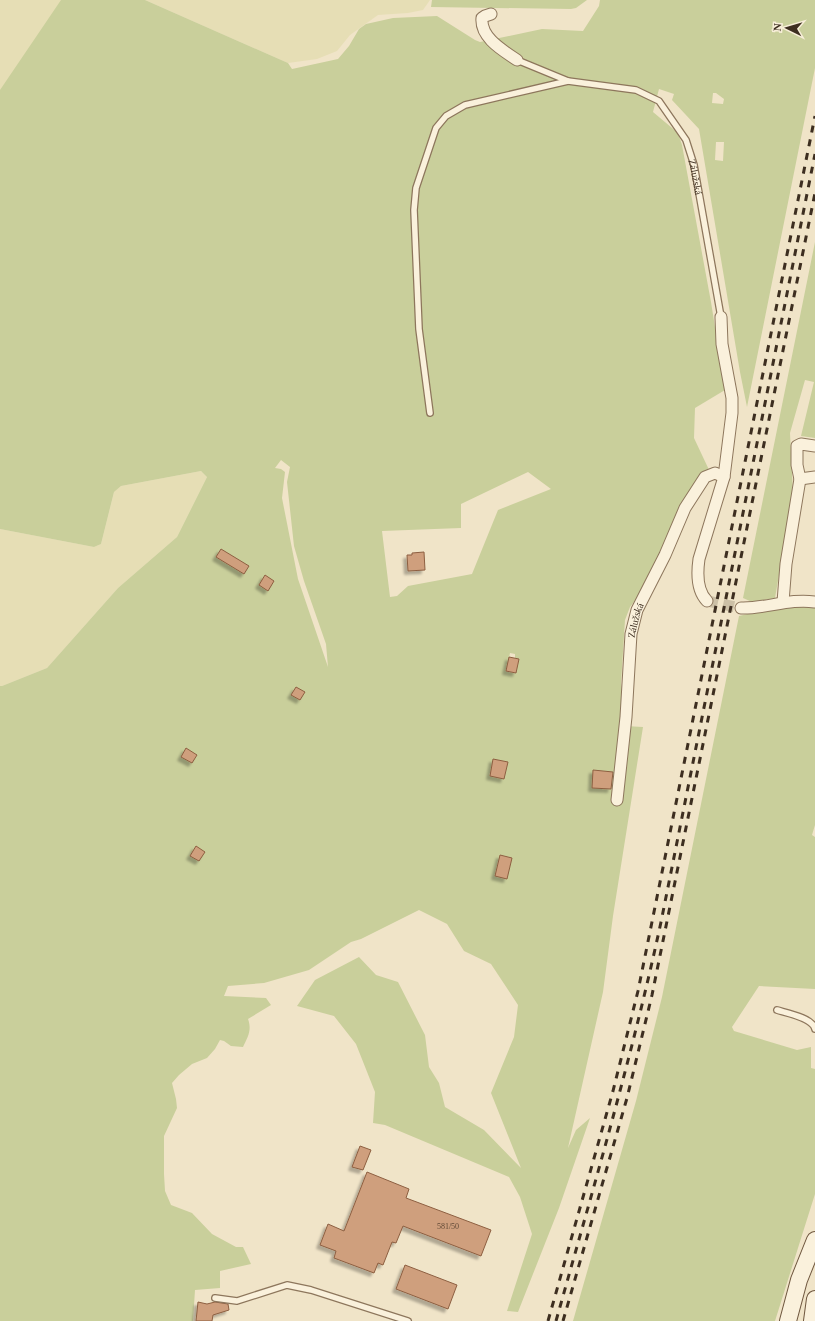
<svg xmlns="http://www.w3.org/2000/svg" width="815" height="1321" viewBox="0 0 815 1321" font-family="'Times New Roman',serif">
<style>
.farmland{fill:#e6deb5}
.green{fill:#c9cf9b;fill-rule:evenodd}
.building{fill:#cf9f7d;stroke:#8d5f41;filter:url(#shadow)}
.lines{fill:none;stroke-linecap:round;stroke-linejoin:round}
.street-tunnel{stroke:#ccc0a6;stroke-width:11;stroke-dasharray:11 5.5;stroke-linecap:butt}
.lane-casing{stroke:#8d765c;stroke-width:8}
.street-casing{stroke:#8d765c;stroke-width:13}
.secondary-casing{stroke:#6f573f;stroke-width:18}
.lane{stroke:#faf1dc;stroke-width:5.5}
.street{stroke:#faf1dc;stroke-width:11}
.secondary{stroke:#faf1dc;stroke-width:16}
.rail{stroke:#3d2e20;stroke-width:3;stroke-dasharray:7 7;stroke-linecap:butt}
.labels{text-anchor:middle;stroke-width:3;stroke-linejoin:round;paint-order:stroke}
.number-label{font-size:8px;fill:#624a37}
.street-label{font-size:10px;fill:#3d2e20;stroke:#f7eed8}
</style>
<defs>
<filter id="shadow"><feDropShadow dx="-3.5" dy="3.5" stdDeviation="1" flood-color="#0004"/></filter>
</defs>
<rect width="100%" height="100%" fill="#f0e4c8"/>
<g class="farmland">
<path d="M0,0H65L0,97Z"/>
<path d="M145,0H430L423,10L408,13L378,15L350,35L337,51L317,59L288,63Z"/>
<path d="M201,471L207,477L177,537L118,588L47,668L2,686H0V529L94,547L101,544L114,492L121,486Z"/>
</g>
<g class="green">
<path d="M61,0H145L288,63L292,69L338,59L349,46L359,29L366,24L393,18L437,16L475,40L480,42L542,29L583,31L599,6L600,0H815V68L747,407L740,372L699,129L672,100L674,94L659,89L653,112L678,133L682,145L711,302L725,390L695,408L694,438L710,472L640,594L630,607L625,620L621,683L625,726L643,727L613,916L603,992L568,1148L576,1130L590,1118L559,1208L518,1312L507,1311L532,1234L520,1197L509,1177L385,1125L373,1123L375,1092L356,1044L334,1016L297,1006L315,980L359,957L376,975L398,982L425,1035L429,1067L439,1083L445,1107L484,1130L521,1168L491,1093L514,1037L518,1005L491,964L464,951L447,924L419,910L361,939L351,942L309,970L264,983L228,986L224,996L266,998L271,1005L248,1019C252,1030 248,1037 243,1047L231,1046L224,1041L220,1040L215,1049L207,1058L192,1064L179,1075L172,1083L176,1099L177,1108L164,1136V1174L165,1191L171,1205L192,1213L212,1234L236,1247H243L251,1264L220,1271V1288L195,1290L193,1321H0V686H2L47,668L118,588L177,537L207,477L201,471L121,486L114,492L101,544L94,547L0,529V90ZM713,93H716L724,99L723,104L712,103ZM716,142H724L723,161L715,160ZM281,460L290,467L287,482L294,546L304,581L326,644L328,667L298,579L282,498L285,472L281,469L275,468ZM528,472L551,489L498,510L472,574L408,586L397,596L390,597L382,531L461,528V504ZM510,653L515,654V658L519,659L515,673L506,671Z"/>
<path d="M432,0H587L576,8L571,9L431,7Z"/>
<path d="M815,242V438L801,436L814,382L805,380L790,433L793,494L775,598L752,602L743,598Z"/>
<path d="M800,604L815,606V825L812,835L815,837V989L759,986L732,1027L734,1031L797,1050L811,1047V1068L815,1069V1194L775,1321H573L636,1101L662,997L739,616L773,608Z"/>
</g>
<g class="building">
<path d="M221,549L249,566L244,574L216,557Z"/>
<path d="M424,552L425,570L408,571L407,555H412V553Z"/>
<path d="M265,575L274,581L268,591L259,585Z"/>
<path d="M509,657L519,659L516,673L506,671Z"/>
<path d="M296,687L305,692L300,700L291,695Z"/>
<path d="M186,748L197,755L192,763L181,757Z"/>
<path d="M493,759L508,762L504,779L490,776Z"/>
<path d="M593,770L613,772L611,789L592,788Z"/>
<path d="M196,846L205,852L199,861L190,856Z"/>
<path d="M500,855L512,858L507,879L495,876Z"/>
<path d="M360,1146L371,1150L363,1170L352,1167Z"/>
<path d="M367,1172L409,1189L406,1198L491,1230L481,1256L403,1226L396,1243L392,1242L383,1265L378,1263L374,1273L334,1258L336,1251L320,1245L328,1224L344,1231Z"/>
<path d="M405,1265L457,1285L448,1309L396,1289Z"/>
<path d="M198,1302L207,1304L215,1302L228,1304L229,1310L213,1315L212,1321H196Z"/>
</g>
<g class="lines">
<path class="street-tunnel" d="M707,601L741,608"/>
<defs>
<g id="lane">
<path id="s1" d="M517,60L568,81L636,90L659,101L686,140L694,165L721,317"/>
<path d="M430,413L419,329L414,210L416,188L436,128L446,116L465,105L568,81"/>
<path d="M777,1010C787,1013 813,1018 815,1029"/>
<path d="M215,1298L237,1301L287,1285L311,1290L408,1321"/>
</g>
<g id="street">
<path d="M491,14L485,16L482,18C480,38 504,51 517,60"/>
<path d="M800,479L815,477"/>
<path d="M707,601C697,591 697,573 699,559L724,477L732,413V398L722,344L721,317"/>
<path d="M783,602L786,564L800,479L797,465V446L801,444L815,446"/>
<path d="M741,608C765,609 790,598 815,602"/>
<path id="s2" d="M617,800L626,717L631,634L637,610L665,555L685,508L705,477L715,473L724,477"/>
</g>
<g id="secondary">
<path d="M788,1321L799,1280L815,1240"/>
<path d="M812,1321L815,1299"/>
</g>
</defs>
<use href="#lane" class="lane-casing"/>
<use href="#street" class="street-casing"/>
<use href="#secondary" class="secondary-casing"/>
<use href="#lane" class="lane"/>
<use href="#street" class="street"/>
<use href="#secondary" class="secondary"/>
<g class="rail">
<path d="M548,1321L613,1091L638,991L815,116"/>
<path d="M556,1321C593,1189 632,1057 661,922L815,154"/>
<path d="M563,1321L627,1098L652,995L815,193"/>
</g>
</g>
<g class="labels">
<g class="number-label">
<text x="448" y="1229">581/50</text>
</g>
<g class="street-label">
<text dy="4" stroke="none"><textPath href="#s1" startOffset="235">Zálužská</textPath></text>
<text dy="4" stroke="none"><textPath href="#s2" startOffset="181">Zálužská</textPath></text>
</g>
</g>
<g transform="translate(787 28) rotate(275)" stroke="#f7eed8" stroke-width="3" paint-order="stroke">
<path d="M0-3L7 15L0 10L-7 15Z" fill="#3d2e20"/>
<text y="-6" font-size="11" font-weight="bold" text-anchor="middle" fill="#3d2e20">N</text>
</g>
</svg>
